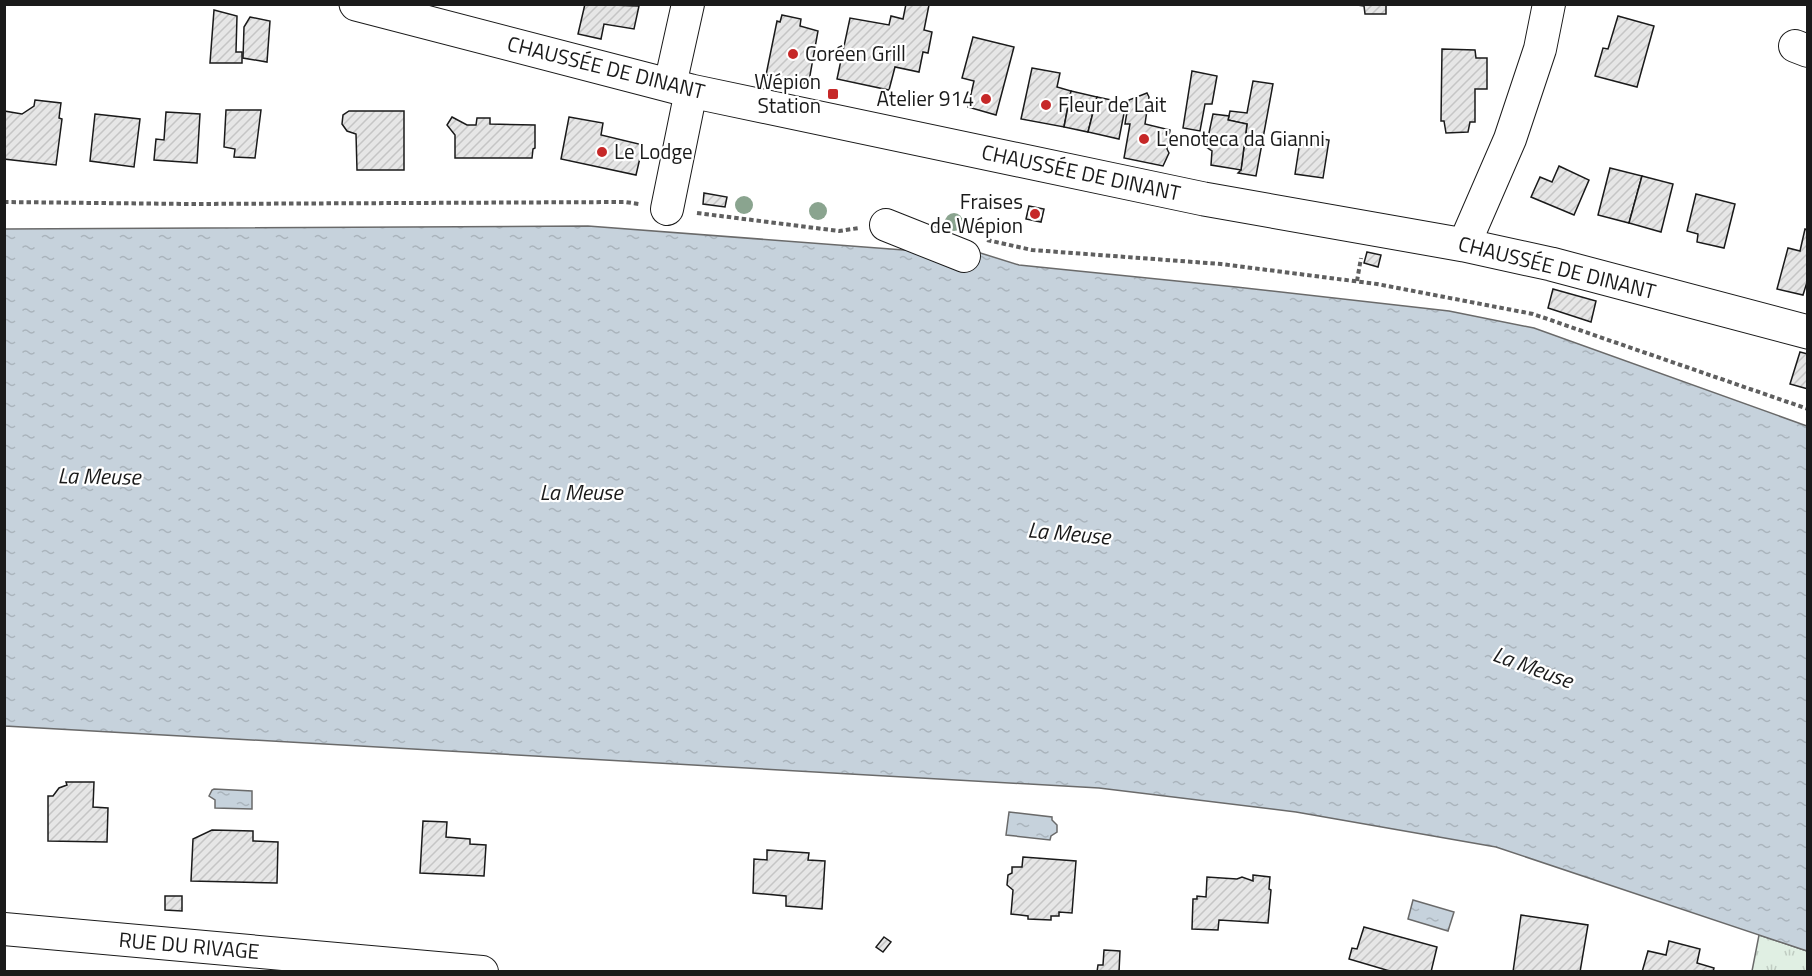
<svg xmlns="http://www.w3.org/2000/svg" width="1812" height="976" viewBox="0 0 1812 976" font-family="'Titillium Web',sans-serif">
<style>
.grass{fill:url(#grass-tufts);stroke:#6a6a6a;stroke-width:1.5}
.water{fill:url(#water-ripples);stroke:#6a6a6a;stroke-width:1.5}
.building{fill:url(#building-hatch);stroke:#1a1a1a;stroke-width:1.5}
.lines{fill:none;stroke-linecap:round;stroke-linejoin:round}
.minor-casing{stroke:#1a1a1a;stroke-width:34}
.major-casing{stroke:#1a1a1a;stroke-width:35}
.path{stroke:#5f5f5f;stroke-width:4;stroke-dasharray:4.5 3;stroke-linecap:butt}
.minor{stroke:#fff;stroke-width:32}
.major{stroke:#fff;stroke-width:33}
.tree{fill:#8aa48f}
.poi-dot{fill:#c62828;stroke:#fff;stroke-width:2}
.labels{text-anchor:middle;stroke-width:4.5;stroke-linejoin:round;paint-order:stroke}
.poi-label{font-size:21px;fill:#1a1a1a;stroke:#fff;text-anchor:start}
.street-label{font-size:21px;fill:#1a1a1a;stroke:#fff}
.water-label{font-size:22px;font-style:italic;fill:#1a1a1a;stroke:#fff}
</style>
<defs>
<pattern id="grass-tufts" width="24" height="20" patternUnits="userSpaceOnUse" patternTransform="scale(1.5)"><rect width="24" height="20" fill="#e0efe3"/><path d="M3 7l-1-3M5 7V3M7 7l1-3M15 17l-1-3M17 17v-4M19 17l1-3" fill="none" stroke="#c0ccc2"/></pattern>
<pattern id="water-ripples" width="26" height="14" patternUnits="userSpaceOnUse" patternTransform="scale(1.5)"><rect width="26" height="14" fill="#c6d2dc"/><path d="M2 4q2-2 4 0t4 0M15 11q2-2 4 0t4 0" fill="none" stroke="#aab4bc"/></pattern>
<pattern id="building-hatch" width="6" height="6" patternUnits="userSpaceOnUse" patternTransform="scale(1.5)"><rect width="6" height="6" fill="#e6e6e6"/><path d="M-1 1l2-2M0 6l6-6M5 7l2-2" fill="none" stroke="#c5c5c5"/></pattern>
</defs>
<rect width="100%" height="100%" fill="#fff"/>
<path class="grass" d="M1759,935L1807,951V971H1752Z"/>
<g class="water">
<path d="M588,226L917,251H974L1019,265L1236,287L1449,311L1534,328L1807,426V951L1496,847L1296,812L1099,788L5,726L4,229Z"/>
<path d="M214,789L252,791V809L215,808V800L209,796L212,790Z"/>
<path d="M1009,812L1052,817V820L1057,825V832L1051,836L1050,840L1006,835Z"/>
<path d="M1413,900L1454,912L1448,931L1408,919Z"/>
</g>
<g class="building">
<path d="M585,4L639,6L634,29L604,24L601,39L578,34Z"/>
<path d="M906,4L929,5L924,30L932,32L928,53L923,52L919,72L895,67L889,90L837,79L850,18L889,25L891,16L903,19Z"/>
<path d="M1350,4H1404L1386,5V14H1365L1364,6Z"/>
<path d="M214,10L237,16L236,52H242V63H210Z"/>
<path d="M782,15L801,19L800,26L818,31L809,81L802,84L766,75L777,21L780,22Z"/>
<path d="M1618,16L1654,26L1637,87L1595,76L1603,48L1608,49Z"/>
<path d="M250,17L270,21L267,62L243,58L244,27Z"/>
<path d="M973,37L1014,47L996,115L968,107L974,81L962,78Z"/>
<path d="M1442,49L1475,50L1476,58H1487V89H1475V122H1470L1468,132L1446,133L1444,121H1441Z"/>
<path d="M1032,68L1060,73L1057,87L1071,91L1064,127L1021,119Z"/>
<path d="M1192,71L1217,76L1212,104H1205L1200,131L1183,128Z"/>
<path d="M1253,81L1273,84L1256,176L1238,173L1241,170L1247,124L1228,120L1230,111L1247,113Z"/>
<path d="M1071,91L1097,97L1088,132L1064,127Z"/>
<path d="M1147,93L1149,97L1145,124L1170,130L1167,149L1169,153L1163,166L1124,158L1130,124H1125L1129,100Z"/>
<path d="M1097,97L1126,103L1119,139L1088,132Z"/>
<path d="M35,100L61,103L59,118L62,119L56,165L4,159V111L22,114L34,106Z"/>
<path d="M226,110H261L255,158L234,157L235,149L224,147Z"/>
<path d="M349,111H404V170H357L356,134L347,131L342,124L343,115Z"/>
<path d="M166,112L200,114L197,163L154,160L156,139L164,140Z"/>
<path d="M95,114L140,119L134,167L90,161Z"/>
<path d="M1213,114L1229,116L1228,120L1247,124L1241,170L1211,165L1212,151L1206,147Z"/>
<path d="M452,117L467,125H476L477,118H490V124L535,125V148L533,149L532,158H455V135L447,125Z"/>
<path d="M569,117L603,123L601,135L643,145L636,175L561,159Z"/>
<path d="M1301,135L1329,140L1323,178L1295,174Z"/>
<path d="M1559,166L1589,180L1574,215L1531,197L1540,177L1552,182Z"/>
<path d="M1610,168L1642,176L1629,223L1598,215Z"/>
<path d="M1642,176L1673,184L1661,232L1629,223Z"/>
<path d="M704,193L727,197L725,207L703,204Z"/>
<path d="M1696,194L1735,204L1724,248L1697,242L1698,234L1687,231Z"/>
<path d="M1029,206L1044,209L1041,222L1026,219Z"/>
<path d="M1805,229L1808,230V279L1803,295L1777,289L1788,248L1800,251Z"/>
<path d="M1367,252L1381,255L1378,267L1364,263Z"/>
<path d="M1553,289L1596,301L1591,322L1548,308Z"/>
<path d="M1800,352L1808,354V389L1790,384Z"/>
<path d="M66,782H94L93,807L108,808L107,842L48,841V796H53L59,788L67,785Z"/>
<path d="M423,821L447,822L446,837L470,839V844L486,845L484,876L420,873Z"/>
<path d="M212,830L253,831V841L278,842L277,883L191,881L193,839Z"/>
<path d="M767,850L809,853L808,860L825,861L822,909L786,906V896L753,893L754,859L767,860Z"/>
<path d="M1023,857L1076,861L1072,913L1059,912V916H1051V920L1028,919V916L1011,914L1013,890L1007,885L1008,875L1012,873V867H1022Z"/>
<path d="M1253,875L1270,877L1269,889L1271,890L1268,923L1219,920L1218,930L1192,929L1193,899H1197V896L1206,897L1207,877L1237,879L1242,877L1253,881Z"/>
<path d="M165,896H182V911L165,910Z"/>
<path d="M1521,915L1588,925L1580,972H1513Z"/>
<path d="M1364,927L1437,947L1431,972H1393L1349,959L1352,948L1357,949Z"/>
<path d="M884,937L891,942L883,952L876,947Z"/>
<path d="M1669,941L1700,949L1697,963L1714,968L1713,972H1642L1648,951L1666,955Z"/>
<path d="M1104,950L1120,951L1119,972H1097L1098,965H1103Z"/>
</g>
<g class="lines">
<defs>
<g id="minor">
<path d="M1795,46L1808,51"/>
<path d="M670,85L688,4"/>
<path d="M667,209L691,91"/>
<path d="M886,225L964,256"/>
<path d="M1464,245L1510,139L1540,49L1549,4"/>
<path d="M4,929L482,972"/>
</g>
<path id="major" d="M356,4L691,91L1204,199L1464,245L1551,264L1808,332"/>
</defs>
<use href="#minor" class="minor-casing"/>
<use href="#major" class="major-casing"/>
<g class="path">
<path d="M4,202L190,204L625,202L639,204"/>
<path d="M697,213L839,231L859,228"/>
<path d="M987,240L1032,250L1221,264L1377,284L1533,314L1808,409"/>
<path d="M1357,281L1361,258"/>
</g>
<use href="#minor" class="minor"/>
<use href="#major" class="major"/>
</g>
<g class="tree">
<circle cx="744" cy="205" r="9"/>
<circle cx="818" cy="211" r="9"/>
<circle cx="954" cy="222" r="9"/>
</g>
<g class="poi-dot">
<circle cx="793" cy="54" r="6"/>
<rect x="827" y="88" width="12" height="12" rx="3"/>
<circle cx="986" cy="99" r="6"/>
<circle cx="1046" cy="105" r="6"/>
<circle cx="1144" cy="139" r="6"/>
<circle cx="602" cy="152" r="6"/>
<circle cx="1035" cy="214" r="6"/>
</g>
<g class="labels">
<g class="poi-label">
<text x="805" y="61">Coréen Grill</text>
<text x="821" y="89" text-anchor="end">Wépion<tspan x="821" dy="24">Station</tspan></text>
<text x="974" y="106" text-anchor="end">Atelier 914</text>
<text x="1058" y="112">Fleur de Lait</text>
<text x="1156" y="146">L'enoteca da Gianni</text>
<text x="614" y="159">Le Lodge</text>
<text x="1023" y="209" text-anchor="end">Fraises<tspan x="1023" dy="24">de Wépion</tspan></text>
</g>
<g class="street-label">
<text transform="translate(606 68) rotate(14)" y="7">CHAUSSÉE DE DINANT</text>
<text transform="translate(1081 173) rotate(12)" y="7">CHAUSSÉE DE DINANT</text>
<text transform="translate(1557 268) rotate(14)" y="7">CHAUSSÉE DE DINANT</text>
<text transform="translate(189 946) rotate(5)" y="7">RUE DU RIVAGE</text>
</g>
<g class="water-label">
<text transform="translate(99 476) rotate(1)" y="8">La Meuse</text>
<text x="581" y="500">La Meuse</text>
<text transform="translate(1069 533) rotate(5)" y="8">La Meuse</text>
<text transform="translate(1533 667) rotate(20)" y="8">La Meuse</text>
</g>
</g>
<rect width="1812" height="976" fill="none" stroke="#1a1a1a" stroke-width="12"/>
</svg>
